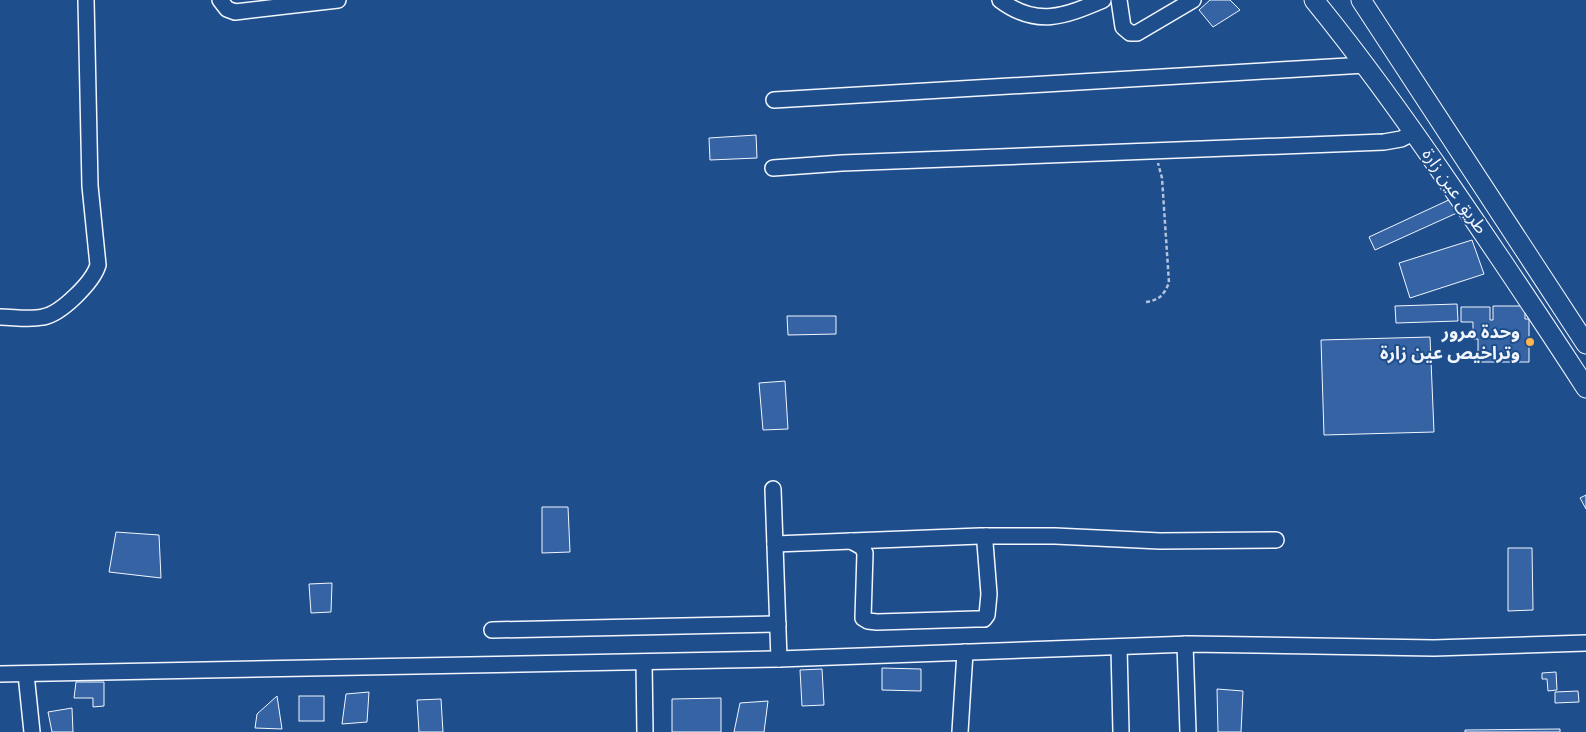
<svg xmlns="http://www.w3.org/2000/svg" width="1586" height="732" viewBox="0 0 1586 732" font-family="Ubuntu,'Noto Sans Arabic',sans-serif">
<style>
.building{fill:#3563a3;stroke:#f2f6ff}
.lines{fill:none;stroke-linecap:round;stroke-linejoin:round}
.minor-casing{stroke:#f2f6ff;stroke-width:18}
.major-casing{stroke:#f2f6ff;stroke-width:21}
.path{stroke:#b3c4dc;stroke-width:2.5;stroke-dasharray:4 2.5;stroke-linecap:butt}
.minor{stroke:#1f4e8c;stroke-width:15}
.major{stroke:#1f4e8c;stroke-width:19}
.poi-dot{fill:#ffb74d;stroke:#1f4e8c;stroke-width:2}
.labels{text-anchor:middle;stroke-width:4;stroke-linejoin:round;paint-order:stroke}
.street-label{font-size:18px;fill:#f2f6ff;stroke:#1f4e8c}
.poi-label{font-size:18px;font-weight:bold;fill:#f2f6ff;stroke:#1f4e8c;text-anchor:end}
</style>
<rect width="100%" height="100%" fill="#1f4e8c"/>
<g class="building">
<path d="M1210,0H1230L1240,10L1213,27L1199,10Z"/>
<path d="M756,135L757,158L710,160L709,138Z"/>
<path d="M1453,198L1459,212L1375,250L1369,237Z"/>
<path d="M1472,240L1484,274L1410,298L1399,263Z"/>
<path d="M1457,304L1458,321L1396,323L1395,306Z"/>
<path d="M1493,306H1525V319H1529V362H1478V339H1473V322H1461V307H1490V320H1493Z"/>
<path d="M787,316H836V334L788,335Z"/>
<path d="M1430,337L1434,432L1324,435L1321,340Z"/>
<path d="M785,381L788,429L763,430L759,383Z"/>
<path d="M1586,495V509L1580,498Z"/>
<path d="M542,507H568L570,552L542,553Z"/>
<path d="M116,532L159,535L161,578L109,572Z"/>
<path d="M1508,548H1532L1533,610L1508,611Z"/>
<path d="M332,583L331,612L311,613L309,584Z"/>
<path d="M882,668L921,669V691L882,690Z"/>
<path d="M822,669L824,705L802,706L800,670Z"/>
<path d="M1556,672L1557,690L1548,691L1547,679H1542V673Z"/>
<path d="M76,682H104V706L93,707V698H74Z"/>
<path d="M1217,689L1243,691L1241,732H1218Z"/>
<path d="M1578,691L1579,702L1555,703V692Z"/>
<path d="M369,692L367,722L342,724L346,694Z"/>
<path d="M277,696L282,729L255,728L257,714Z"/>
<rect x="299" y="696" width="25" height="25"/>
<path d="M721,698V732H672V699Z"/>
<path d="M441,699L443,732H419L417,700Z"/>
<path d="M768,701L764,732H734L740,703Z"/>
<path d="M72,708L73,732H52L48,712Z"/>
<path d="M1560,729V732H1465V730Z"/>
</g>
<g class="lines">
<defs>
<g id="minor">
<path d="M220,0L227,9L235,12L338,0"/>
<path d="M1000,0C1037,28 1065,16 1103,0"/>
<path d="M1119,0L1123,27L1130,33H1137L1193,0"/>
<path d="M774,100L1365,65"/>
<path d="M773,168L842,163L1384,142L1401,139L1415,132"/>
<path d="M0,317C14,317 29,320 43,317C61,314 93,282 98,265L90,186L86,0"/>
<path d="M773,489L779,659"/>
<path d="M851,541L862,547L865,553L863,618L868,621L877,622L976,619H984L987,615L989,594L985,543L986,536"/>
<path d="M775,544L980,536H1055L1160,541L1276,540"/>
<path d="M492,630L778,624"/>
<path d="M1185,644L1188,732"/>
<path d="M1119,647L1121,732"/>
<path d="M644,662L645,732"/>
<path d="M0,674L779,659L1190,644L1434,648L1586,643"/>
<path d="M26,674L32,732"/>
<path d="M960,732L965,652"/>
</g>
<g id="major">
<path d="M1314,0C1363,60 1408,123 1451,186C1497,253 1542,320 1586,388"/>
<path d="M1361,0L1586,344"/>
</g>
</defs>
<use href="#minor" class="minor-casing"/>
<use href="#major" class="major-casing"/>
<path class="path" d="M1146,302C1159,300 1163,296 1169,283L1162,178L1158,163"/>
<use href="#minor" class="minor"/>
<use href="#major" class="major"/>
</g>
<circle class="poi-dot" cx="1530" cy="342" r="5"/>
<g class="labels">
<g class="street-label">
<text transform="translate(1455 191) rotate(55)" y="6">طريق عين زارة</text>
</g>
<g class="poi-label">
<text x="1520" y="338">وحدة مرور<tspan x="1520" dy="21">وتراخيص عين زارة</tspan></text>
</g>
</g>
</svg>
